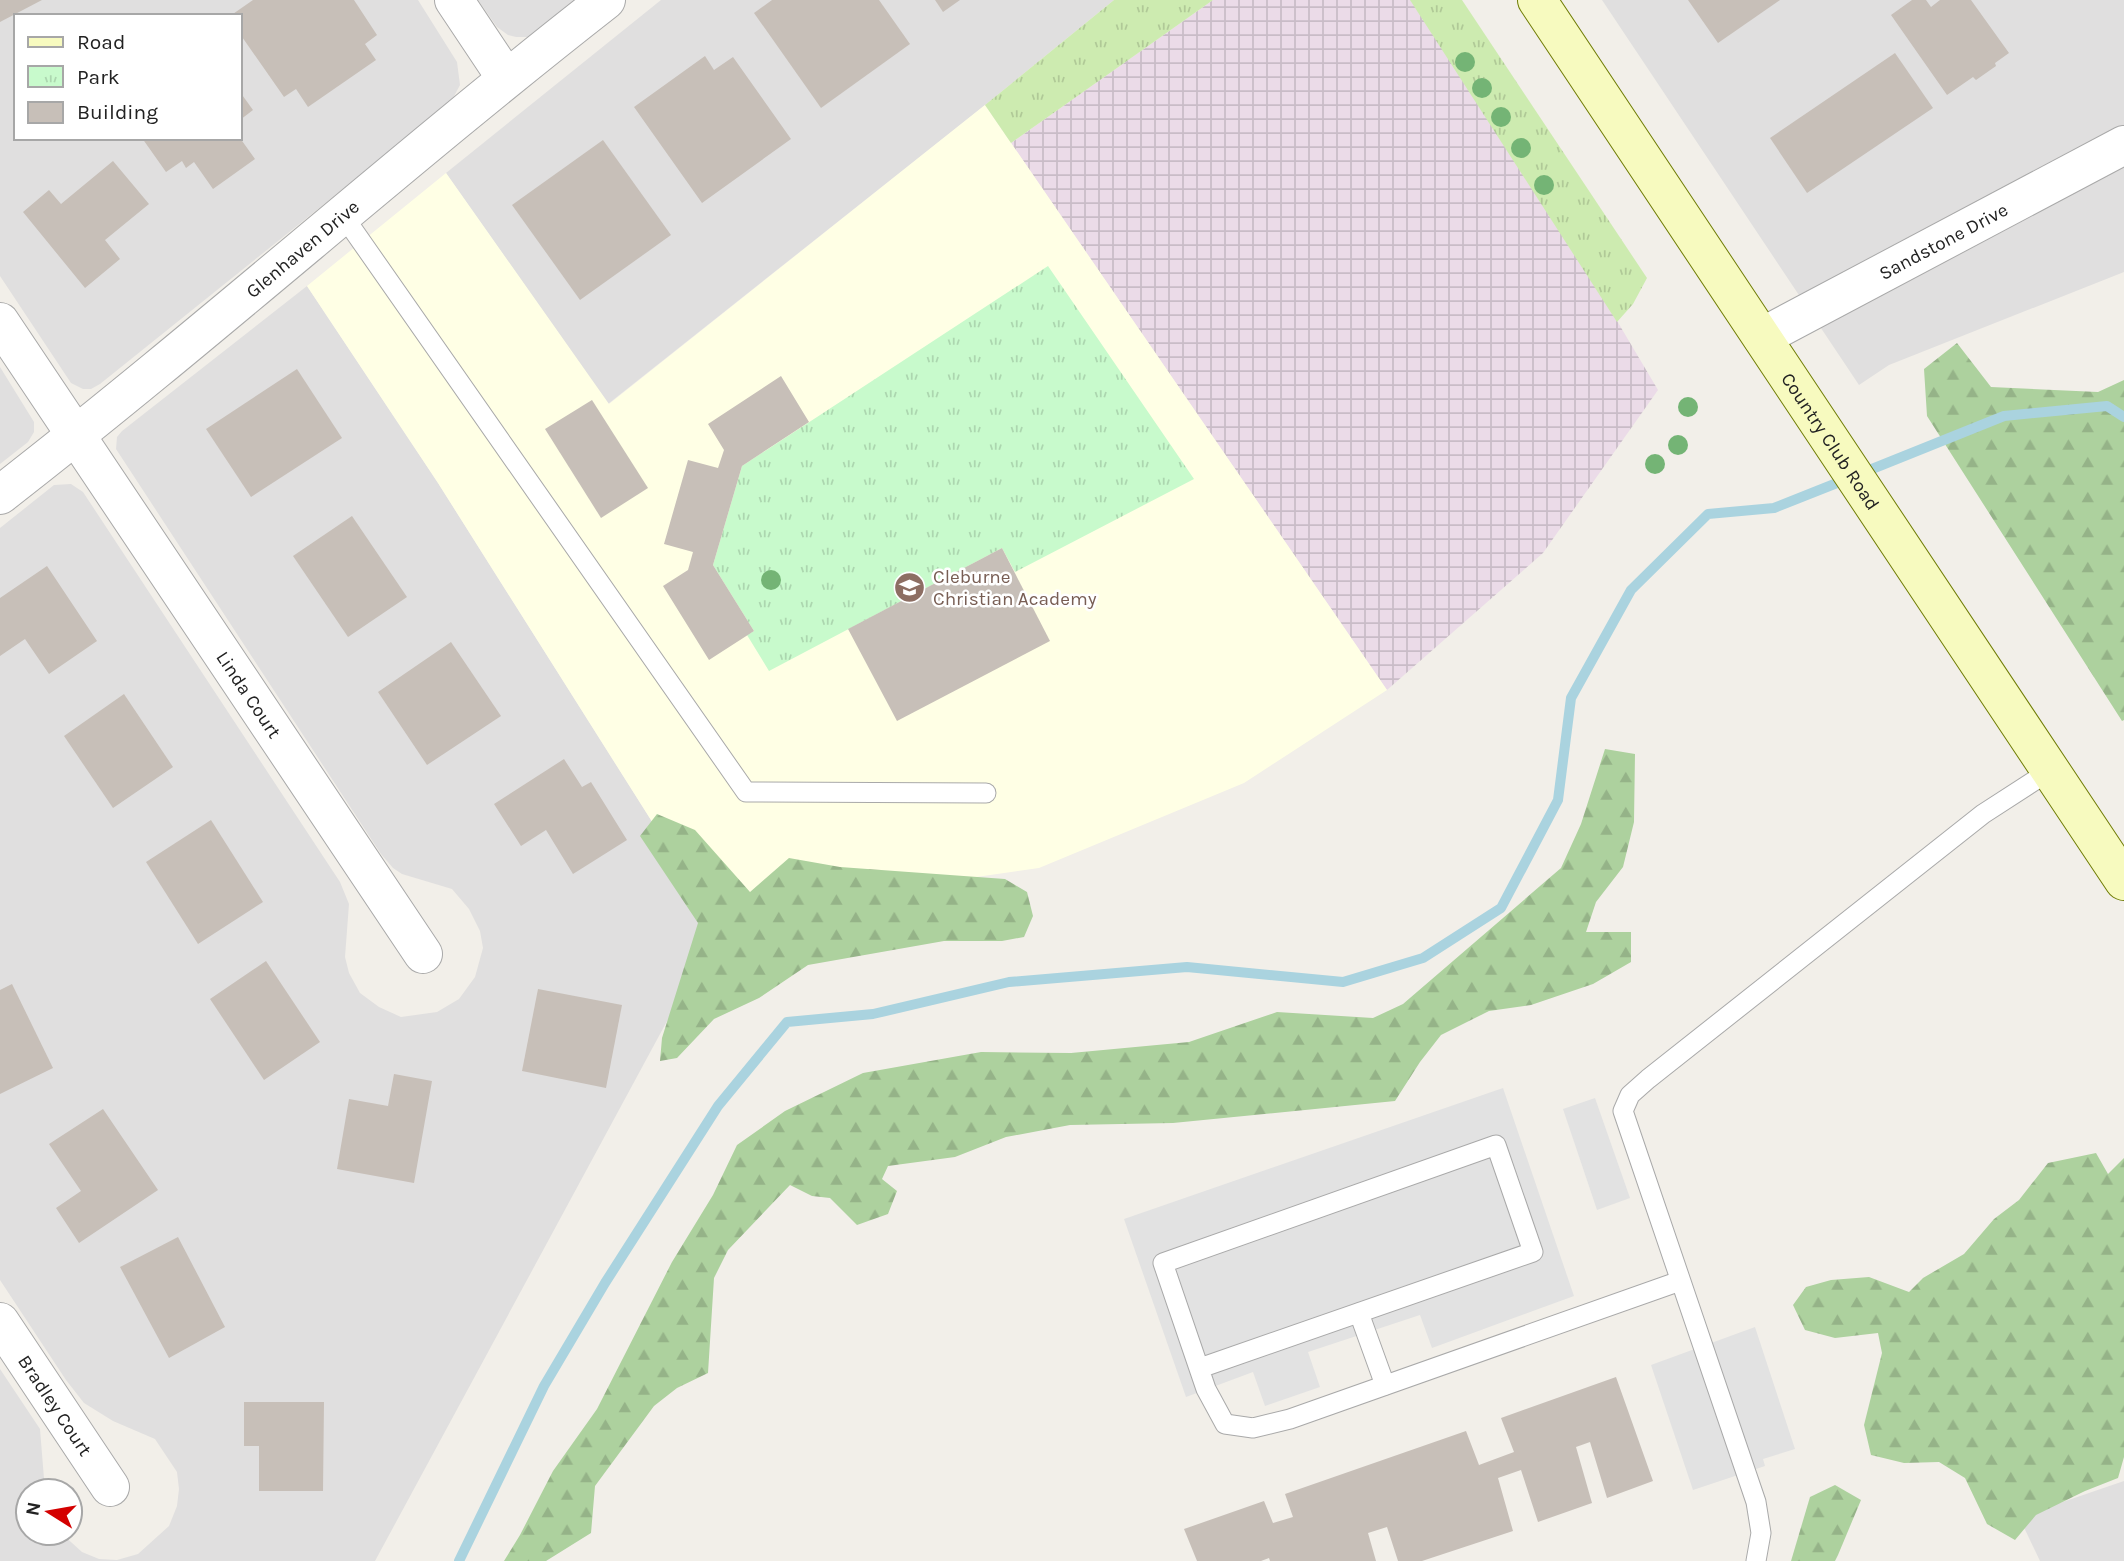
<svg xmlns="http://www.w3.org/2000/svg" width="2124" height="1561" viewBox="0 0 2124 1561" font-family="Karla,sans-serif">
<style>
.residential{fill:#e0dfdf;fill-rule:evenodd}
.industrial{fill:url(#industrial-grid)}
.education{fill:#ffffe5}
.grass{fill:url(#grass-tufts)}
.forest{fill:url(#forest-firs)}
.park{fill:url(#park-tufts)}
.parking{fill:#e2e2e2}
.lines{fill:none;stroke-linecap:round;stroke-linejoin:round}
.stream{stroke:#aad3df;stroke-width:10}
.building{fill:#c7bfb8}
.lane-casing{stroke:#a9a9a9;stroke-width:21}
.street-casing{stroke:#a9a9a9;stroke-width:40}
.secondary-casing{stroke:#707d05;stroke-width:40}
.lane{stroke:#fff;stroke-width:19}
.street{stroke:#fff;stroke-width:38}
.secondary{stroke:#f7fabf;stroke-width:38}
.tree{fill:#74b475}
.labels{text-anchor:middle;stroke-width:5;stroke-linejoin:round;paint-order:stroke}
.street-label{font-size:19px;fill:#222;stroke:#fff}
.education-label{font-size:19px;fill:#785e54;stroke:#fff;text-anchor:start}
</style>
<defs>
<pattern id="industrial-grid" width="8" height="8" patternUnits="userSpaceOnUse" patternTransform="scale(1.75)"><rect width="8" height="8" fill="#ebdbe8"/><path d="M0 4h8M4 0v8" fill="none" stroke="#c9bcc7"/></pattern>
<pattern id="grass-tufts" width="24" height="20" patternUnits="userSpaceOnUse" patternTransform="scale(1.75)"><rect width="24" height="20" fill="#cdebb0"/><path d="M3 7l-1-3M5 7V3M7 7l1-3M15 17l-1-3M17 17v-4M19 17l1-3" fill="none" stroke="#b0c997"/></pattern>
<pattern id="forest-firs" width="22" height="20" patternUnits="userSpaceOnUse" patternTransform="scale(1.75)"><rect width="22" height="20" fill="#add19e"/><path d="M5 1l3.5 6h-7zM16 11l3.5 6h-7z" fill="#95b388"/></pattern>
<pattern id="park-tufts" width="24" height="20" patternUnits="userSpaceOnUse" patternTransform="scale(1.75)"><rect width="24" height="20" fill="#c8facc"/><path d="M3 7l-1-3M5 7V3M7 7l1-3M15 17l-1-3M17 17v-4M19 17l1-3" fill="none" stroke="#acd6af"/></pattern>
</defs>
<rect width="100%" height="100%" fill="#f2efe9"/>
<g class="residential">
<path d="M0,0H418L457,62L460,85L452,100L445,107L100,384L91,389H83L71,383L0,276ZM16,16H240V138H16Z"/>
<path d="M478,0H578L538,32L528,37H516L508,35L497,27Z"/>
<path d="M661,0H1114L985,105L608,404L446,173Z"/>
<path d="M1602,0H2124V272L1889,365L1859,385Z"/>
<path d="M307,286L438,483L711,915L686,986L375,1561H0V1369L40,1429L45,1491H28V1533H61L82,1552L99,1559L117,1560L138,1554L169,1526L177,1506L179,1489L177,1472L155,1439L113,1421L84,1403L66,1380L0,1280V528L54,485L71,484L83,492L340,882L349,904L345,957L349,973L360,993L379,1007L401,1017L437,1012L459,999L475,977L483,948L480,931L469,909L452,889L402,874L393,868L381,854L116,449L117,437L122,431Z"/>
<path d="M0,367L34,422V432L28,442L0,464Z"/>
<path d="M2124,1481V1561H2040L2019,1517Z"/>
</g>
<path class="industrial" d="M1213,0H1411L1610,309L1658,390L1543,553L1387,690L1011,143Z"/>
<path class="education" d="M985,105L1387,690L1244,783L1039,868L711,915L438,483L307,286L446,173L609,404Z"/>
<g class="grass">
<path d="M1114,0H1213L1011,143L985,105Z"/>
<path d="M1410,0H1462L1647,278L1633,304L1617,322Z"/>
</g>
<g class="forest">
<path d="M1957,343L1991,387L2098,392L2124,380V720L2122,721L1927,416L1924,369Z"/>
<path d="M1605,749L1635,754L1634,822L1623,867L1596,902L1586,932H1631V962L1593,984L1531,1005L1489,1011L1441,1035L1420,1062L1395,1101L1173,1123L1070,1125L1006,1137L955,1157L888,1166L882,1179L897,1191L888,1214L857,1225L830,1198L812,1196L790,1185L728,1250L714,1278L708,1373L677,1388L654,1406L595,1486L591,1533L546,1561H504L520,1535L553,1471L597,1409L672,1262L713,1195L737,1145L785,1111L863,1073L981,1052L1071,1053L1189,1042L1277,1012L1373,1018L1403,1004L1561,868L1581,824Z"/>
<path d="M657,814L695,830L750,892L789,858L840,867L1005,879L1027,892L1033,916L1024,937L1002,941H944L808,965L759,998L714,1019L677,1058L660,1061L662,1038L698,923L640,836Z"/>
<path d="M2096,1153L2108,1174L2124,1158V1457L2118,1478L2085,1491L2036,1515L2015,1540L1987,1524L1965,1478L1939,1462L1904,1463L1871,1455L1864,1425L1882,1353L1878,1333L1835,1338L1805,1330L1793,1305L1806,1287L1831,1280L1869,1277L1909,1292L1923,1278L1964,1254L1994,1219L2019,1200L2048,1163Z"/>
<path d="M1835,1485L1861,1500L1838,1555L1835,1561H1791L1810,1497Z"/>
</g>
<path class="park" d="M1048,266L1194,479L1015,572L1002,548L769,671L747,635L754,631L713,565L742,466Z"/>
<g class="parking">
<path d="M1503,1088L1574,1296L1432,1348L1420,1315L1308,1352L1320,1387L1265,1406L1253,1372L1186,1397L1124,1219Z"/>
<path d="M1595,1098L1630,1198L1597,1210L1563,1109Z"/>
<path d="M1755,1327L1795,1449L1763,1459L1765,1466L1693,1490L1651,1365Z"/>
</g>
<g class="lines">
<g class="stream">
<path d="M1862,473L2004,416L2107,406L2124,417"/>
<path d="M459,1561L544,1386L605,1283L718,1106L787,1022L873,1014L1009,982L1187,967L1343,982L1423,958L1501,908L1558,800L1571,698L1631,590L1708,514L1774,508L1847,479"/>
</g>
</g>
<g class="building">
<path d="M0,0H42L0,22Z"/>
<path d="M253,0H354L377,35L365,44L376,60L308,107L296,89L284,97L240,34V16H230Z"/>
<path d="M772,0H879L910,44L821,108L754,13Z"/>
<path d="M935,0H960L943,12Z"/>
<path d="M1688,0H1780L1718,43Z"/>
<path d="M1912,0H1926L1931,7L1940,0H1971L2009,53L1995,63L1996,66L1976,80L1973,77L1947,95L1891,15Z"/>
<path d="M1895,53L1933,108L1807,193L1770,138Z"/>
<path d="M705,56L714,70L733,57L791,139L702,203L634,107Z"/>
<path d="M240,92L253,110L240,120Z"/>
<path d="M142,138H240L255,159L213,189L194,162L186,168L182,161L166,172Z"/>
<path d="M603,140L671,235L580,300L512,205Z"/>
<path d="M113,161L149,204L105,240L120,259L85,288L23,212L49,190L61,204Z"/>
<path d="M297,369L342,438L251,497L206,429Z"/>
<path d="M781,376L809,422L742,466L713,565L754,631L709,660L663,586L688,570L693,552L664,544L688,460L718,468L724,450L708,424Z"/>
<path d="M592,400L648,488L601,518L545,429Z"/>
<path d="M352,516L407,597L348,637L293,556Z"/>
<path d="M1002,548L1050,641L897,721L848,629Z"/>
<path d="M47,566L97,641L49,674L25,639L0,656V598Z"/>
<path d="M451,642L501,716L427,765L378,692Z"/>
<path d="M124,694L173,767L113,808L64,736Z"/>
<path d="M564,759L582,787L591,782L627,840L573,874L546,830L521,846L494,804Z"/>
<path d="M211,820L263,902L198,944L146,862Z"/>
<path d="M266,961L320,1042L264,1080L210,999Z"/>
<path d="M12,984L53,1068L0,1094V990Z"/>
<path d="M538,989L622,1005L606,1088L522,1071Z"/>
<path d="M394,1074L432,1081L414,1183L337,1169L349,1099L388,1106Z"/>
<path d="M103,1109L158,1190L79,1243L56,1208L81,1191L49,1144Z"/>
<path d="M178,1237L225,1327L169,1358L120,1267Z"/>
<path d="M1616,1377L1653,1481L1607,1498L1590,1442L1576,1447L1592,1503L1538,1522L1521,1470L1498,1478L1513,1531L1422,1561H1398L1387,1527L1368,1533L1376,1561H1270L1269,1558L1261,1561H1197L1184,1529L1264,1501L1273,1523L1293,1517L1285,1494L1466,1431L1479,1465L1514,1452L1501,1418Z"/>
<path d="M244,1402H324L323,1491H259V1446H244Z"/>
</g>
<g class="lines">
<defs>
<g id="lane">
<path d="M342,214L746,792L986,793"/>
<path d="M1359,1313L1385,1385"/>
<path d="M1200,1368L1533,1252L1496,1145L1163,1263L1206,1389L1225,1424L1253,1428L1290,1419L1680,1281"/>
<path d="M1756,1561L1761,1533L1756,1502L1623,1111L1630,1095L1648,1079L1983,814L2051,770"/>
</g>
<g id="street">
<path d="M454,0L506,78"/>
<path id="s1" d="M0,322L423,954"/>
<path id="s2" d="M1762,337L2124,145"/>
<path id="s3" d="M0,495C206,335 400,161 606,0"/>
<path id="s4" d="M0,1322L110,1487"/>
</g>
<g id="secondary">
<path id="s5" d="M1537,0L2124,881"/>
</g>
</defs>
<use href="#lane" class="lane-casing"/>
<use href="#street" class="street-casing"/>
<use href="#secondary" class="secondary-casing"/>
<use href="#lane" class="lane"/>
<use href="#street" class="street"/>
<use href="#secondary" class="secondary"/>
</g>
<g class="tree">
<circle cx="1465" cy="62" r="10"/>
<circle cx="1482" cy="88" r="10"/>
<circle cx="1501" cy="117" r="10"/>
<circle cx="1521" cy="148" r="10"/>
<circle cx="1544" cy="185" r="10"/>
<circle cx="1688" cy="407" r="10"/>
<circle cx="1678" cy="445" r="10"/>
<circle cx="1655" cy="464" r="10"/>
<circle cx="771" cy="580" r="10"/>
</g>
<defs>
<symbol id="school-disc" viewBox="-11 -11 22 22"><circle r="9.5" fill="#8d6e63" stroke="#fff"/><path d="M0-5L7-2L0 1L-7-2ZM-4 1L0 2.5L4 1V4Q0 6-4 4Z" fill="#fff"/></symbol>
</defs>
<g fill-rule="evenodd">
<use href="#school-disc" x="892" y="570" width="35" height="35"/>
</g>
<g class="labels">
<g class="street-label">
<text dy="7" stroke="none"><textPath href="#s2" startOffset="205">Sandstone Drive</textPath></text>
<text dy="7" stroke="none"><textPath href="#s3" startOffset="390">Glenhaven Drive</textPath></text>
<text dy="7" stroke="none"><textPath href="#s5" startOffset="530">Country Club Road</textPath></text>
<text dy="7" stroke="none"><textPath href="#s1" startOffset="448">Linda Court</textPath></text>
<text dy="7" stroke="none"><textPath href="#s4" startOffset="100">Bradley Court</textPath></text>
</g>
<g class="education-label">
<text x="933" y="583">Cleburne<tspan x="933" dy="22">Christian Academy</tspan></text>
</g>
</g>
<rect x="14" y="14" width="228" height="126" fill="#ffffff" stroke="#a7a7a7" stroke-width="2"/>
<rect x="28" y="37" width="35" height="10" fill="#f7fabf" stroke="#a7a7a7" stroke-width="2"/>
<text x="77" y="49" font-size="21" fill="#222222">Road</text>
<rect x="28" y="66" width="35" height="21" fill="url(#park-tufts)" stroke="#a7a7a7" stroke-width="2"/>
<text x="77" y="84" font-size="21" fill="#222222">Park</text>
<rect x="28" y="102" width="35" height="21" fill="#c7bfb8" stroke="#a7a7a7" stroke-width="2"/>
<text x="77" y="119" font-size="21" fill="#222222">Building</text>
<g transform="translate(49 1512) rotate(281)"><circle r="33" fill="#ffffff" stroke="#a7a7a7" stroke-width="2"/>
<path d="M0-5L12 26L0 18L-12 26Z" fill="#d40000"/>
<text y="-10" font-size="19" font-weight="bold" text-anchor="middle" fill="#222222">N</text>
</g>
</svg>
